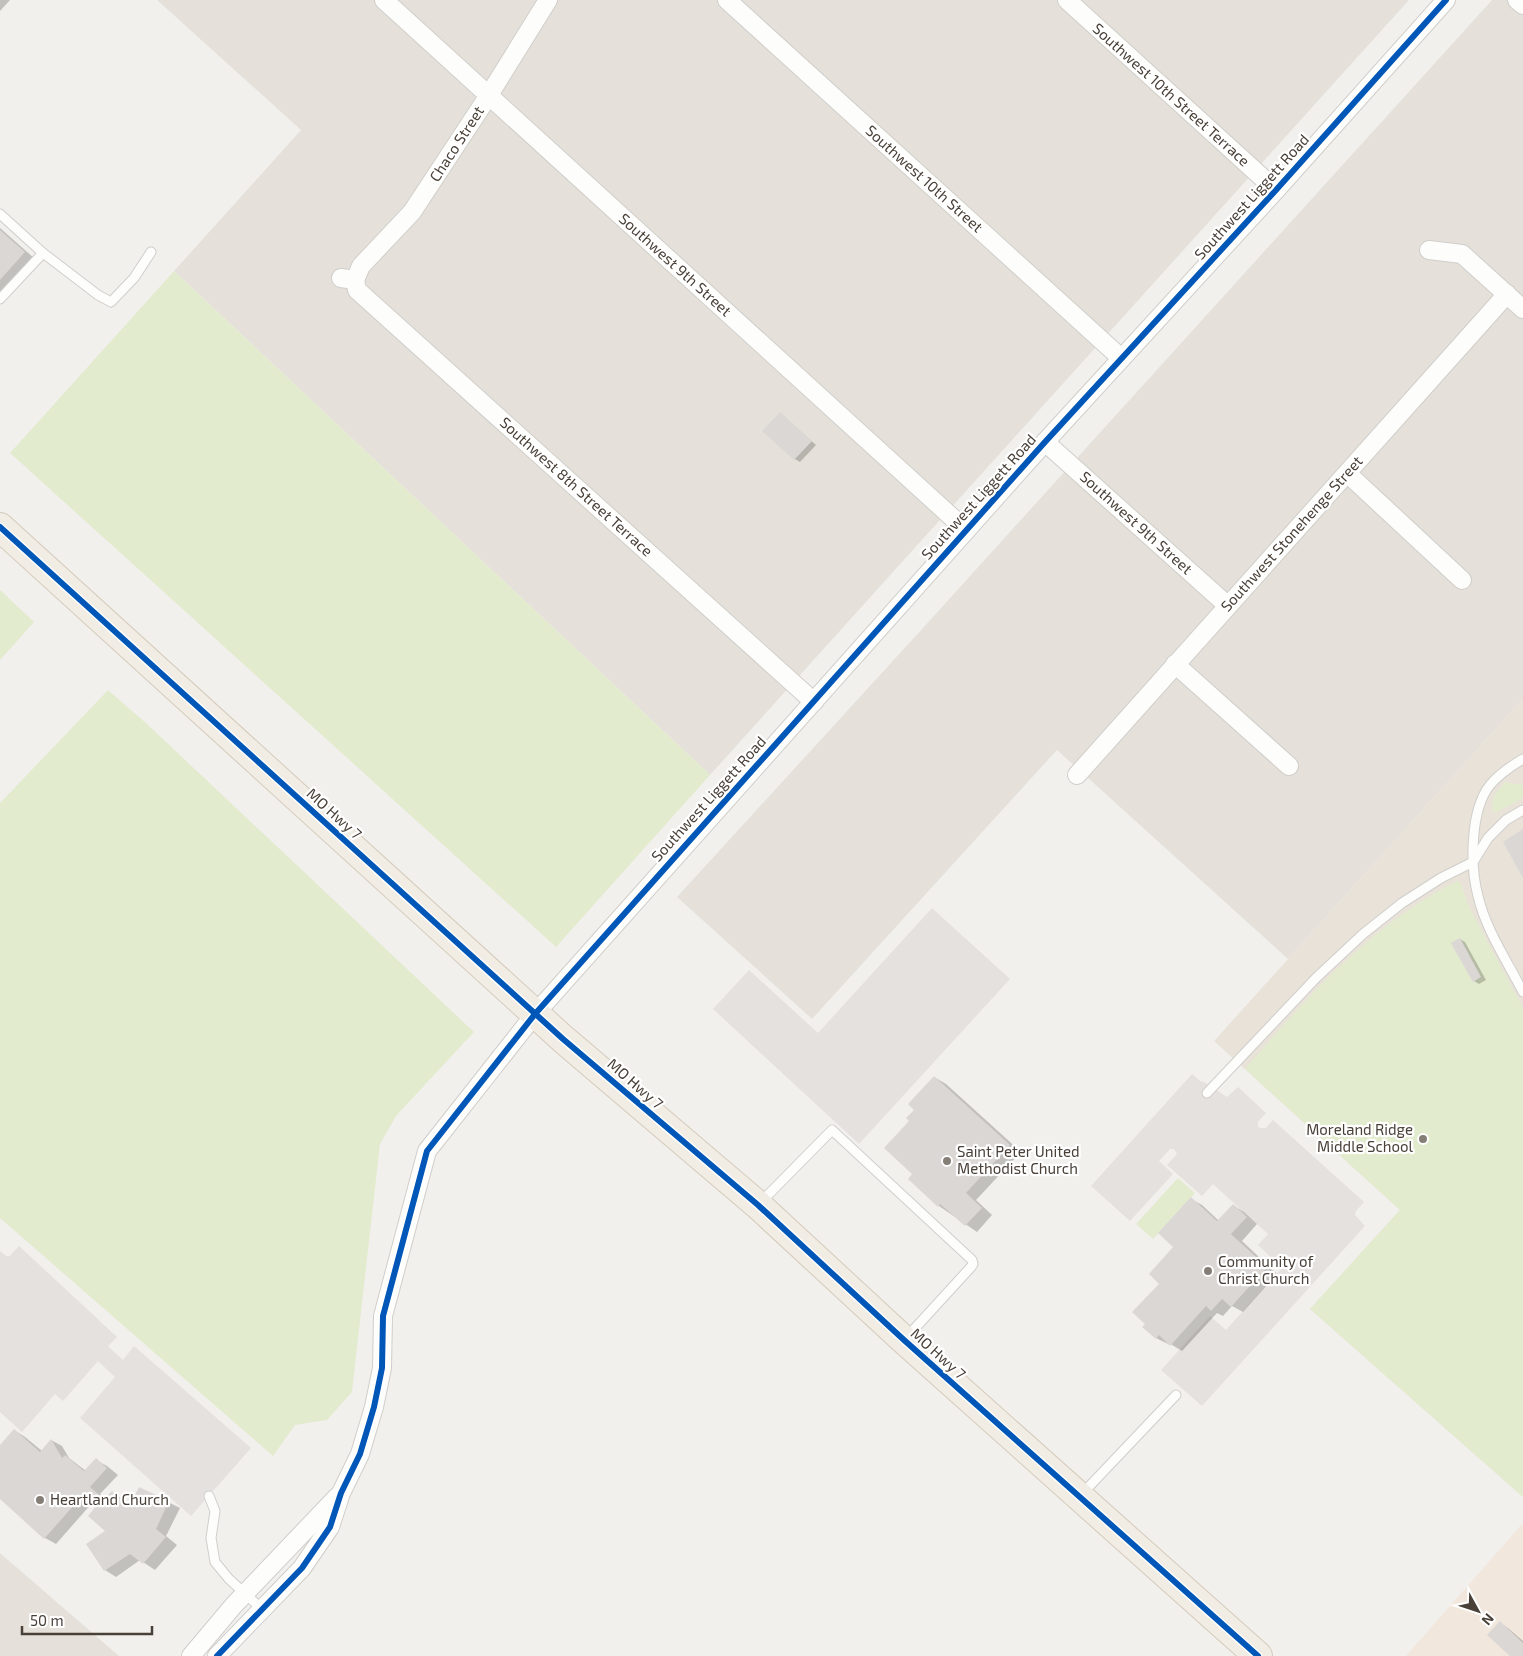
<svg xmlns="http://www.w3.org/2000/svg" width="1523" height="1656" viewBox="0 0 1523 1656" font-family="'Exo 2',sans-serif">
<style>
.residential{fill:#e5e1da}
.commercial{fill:#f1e7dd}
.education{fill:#e8e2d9}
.green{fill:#e3ebce;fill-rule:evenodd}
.parking{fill:#e4e1de}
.shadow{fill:#0003}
.building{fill:#dad7d4}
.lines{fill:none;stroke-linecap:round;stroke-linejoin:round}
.lane-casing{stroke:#d0ceca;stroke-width:11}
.street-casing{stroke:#d0ceca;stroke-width:20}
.primary-casing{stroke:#d4cabb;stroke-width:30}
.lane{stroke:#fdfdfc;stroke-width:9}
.street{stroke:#fdfdfc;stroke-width:18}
.primary{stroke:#f1ede4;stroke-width:28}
.cycleway-casing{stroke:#fff;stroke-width:9}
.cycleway{stroke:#0057b8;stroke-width:6}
.poi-dot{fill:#847e77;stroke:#fff;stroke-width:2}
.labels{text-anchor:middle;stroke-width:4.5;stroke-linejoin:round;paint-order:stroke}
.street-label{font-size:15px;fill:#494038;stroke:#fff}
.poi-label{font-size:15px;fill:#494038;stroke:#fff;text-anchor:start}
</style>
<rect width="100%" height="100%" fill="#f2f0ed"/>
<g class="residential">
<path d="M157,0H1409L710,775L174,271L301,130Z"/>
<path d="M1492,0H1523V699L1288,959L1057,750L812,1019L677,897L922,629Z"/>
<path d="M0,1553L119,1656H0Z"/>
</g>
<path class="commercial" d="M1523,1523V1656H1406Z"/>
<path class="education" d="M1523,699V1497L1310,1309L1400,1210L1214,1041Z"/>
<g class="green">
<path d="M174,271L710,775L556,947L10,453Z"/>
<path d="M0,590L34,622L0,660Z"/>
<path d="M108,690L147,724L474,1032L396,1116L380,1144L352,1392L327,1420L295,1425L273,1456L0,1218V803Z"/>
<path d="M1505,782L1523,785V798L1497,812H1494C1488,801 1498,790 1505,782Z"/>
<path d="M1457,881L1460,882L1470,909L1523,1008V1497L1310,1309L1400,1210L1245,1069C1306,998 1372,924 1457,881ZM1460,938L1481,977L1473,982L1451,943Z"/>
<path d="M1178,1178L1195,1193L1153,1239L1136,1224Z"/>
</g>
<g class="parking">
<path d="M932,908L1010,979L859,1144L713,1009L749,970L818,1033Z"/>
<path d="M1192,1074L1200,1081L1204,1082L1227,1097L1238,1087L1266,1113L1258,1122V1126L1260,1128H1266L1273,1120L1364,1202L1356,1211L1355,1215L1365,1226L1202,1406L1161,1370L1210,1316L1226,1330L1282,1268L1258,1245L1268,1234L1213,1184L1202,1196L1167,1165L1177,1154L1174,1149H1170L1159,1161L1173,1174L1130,1221L1091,1186Z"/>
<path d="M19,1246L117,1337L108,1346L114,1352L123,1360L134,1346L251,1448L191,1516L80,1418L115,1377L98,1361L63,1401L55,1394L22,1432L0,1412V1251L6,1256H10Z"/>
</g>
<g class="shadow">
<path d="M0,0H10L0,11Z"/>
<path d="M0,228L35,259L0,299Z"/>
<path d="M780,413L816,445L800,462L795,459Z"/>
<path d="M1460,939L1465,942L1486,980L1479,984L1474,981Z"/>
<path d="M934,1077L946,1084L1021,1152L976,1200L992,1215L977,1232L939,1206L914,1174L911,1121Z"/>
<path d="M1191,1199L1202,1205L1219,1221L1233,1205L1244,1212L1257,1224L1242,1241L1277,1274L1243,1312L1232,1306L1223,1316L1217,1313L1182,1351L1169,1343L1168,1344L1156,1338L1160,1283L1175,1247Z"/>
<path d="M14,1430L25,1437L42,1451L51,1440L62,1446L69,1458L86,1471L96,1460L107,1466L118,1475L100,1494L106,1499L112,1493L123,1499L131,1506L140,1488L180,1508L166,1536L177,1545L155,1570L140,1560L116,1577L105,1570L107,1531L98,1506L93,1502L56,1544L45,1538L0,1498V1447Z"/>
<path d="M1500,1623L1508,1628L1523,1641V1656H1512Z"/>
</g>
<g class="building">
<path d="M0,230L25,252L0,280Z"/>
<path d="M780,412L812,441L794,460L762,431Z"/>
<path d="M1523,829V878L1503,842Z"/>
<path d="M1460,938L1481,977L1473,982L1451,943Z"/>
<path d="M934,1076L1010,1145L966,1193L982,1208L965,1226L940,1204L938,1207L908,1179L912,1174L884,1148L909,1121L906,1118L914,1110L908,1104Z"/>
<path d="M1191,1197L1217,1221L1233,1204L1247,1217L1231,1234L1267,1267L1231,1307L1222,1299L1211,1311L1206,1306L1170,1346L1159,1335L1156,1339L1142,1327L1145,1324L1132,1312L1159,1284L1149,1274L1173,1247L1158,1233Z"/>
<path d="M14,1429L40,1452L51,1439L62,1458L65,1455L84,1471L96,1458L107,1468L90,1487L104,1499L112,1491L129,1507L139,1487L169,1501L156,1529L166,1537L143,1564L130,1554L104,1571L86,1544L105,1531L88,1516L96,1506L83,1495L44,1539L0,1499V1445Z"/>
<path d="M1500,1621L1523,1643V1656H1510L1487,1635Z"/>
</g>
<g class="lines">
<defs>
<g id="lane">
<path d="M0,214L43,253"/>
<path d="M0,299L43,253L98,295L111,302L134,278L151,252"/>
<path d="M1523,759C1511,766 1499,774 1490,785C1470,810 1470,866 1478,896C1486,930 1507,961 1523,992"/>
<path d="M1207,1093L1316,978L1363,934L1402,903L1441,878L1473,862L1488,838L1506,820L1523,810"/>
<path d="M761,1202L832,1130L972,1260L973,1264L971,1267L906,1338"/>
<path d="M1081,1495L1176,1395"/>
<path d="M209,1496L215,1511L211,1538L215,1562L229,1579L262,1609"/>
</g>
<g id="street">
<path d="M384,0L966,530"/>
<path d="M727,0L1121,358"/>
<path d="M1067,0L1276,190"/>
<path d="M1517,0L1523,5"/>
<path d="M1429,250L1462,254L1523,309"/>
<path d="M341,278L355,280L357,290L814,702"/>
<path d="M355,280L361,266L412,212L489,95L548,0"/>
<path d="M1045,442L1227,605"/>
<path d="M1348,474L1462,580"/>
<path d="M1175,664L1289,766"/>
<path d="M1077,775C1219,614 1365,455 1507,294"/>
<path d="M191,1656L234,1605L337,1497"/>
<path d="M217,1656L302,1568L330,1527L341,1493L360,1454L374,1407L382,1368L383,1316L427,1151L535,1014L1045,442L1276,190L1446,0"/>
</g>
<path id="primary" d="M0,527L563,1039L758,1205L904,1340L1258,1656"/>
</defs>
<use href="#lane" class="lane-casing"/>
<use href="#street" class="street-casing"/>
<use href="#primary" class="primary-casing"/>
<use href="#lane" class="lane"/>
<use href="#street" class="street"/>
<use href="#primary" class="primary"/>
<defs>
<g id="cycleway">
<path d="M0,527L563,1039L758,1205L904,1340L1258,1656"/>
<path d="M217,1656L302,1568L330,1527L341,1493L360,1454L374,1407L382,1368L383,1316L427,1151L535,1014L1045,442L1276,190L1446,0"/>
</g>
</defs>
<use href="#cycleway" class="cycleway-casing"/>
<use href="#cycleway" class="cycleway"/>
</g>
<g class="poi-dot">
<circle cx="1423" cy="1139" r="5"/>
<circle cx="947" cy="1161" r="5"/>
<circle cx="1208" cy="1271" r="5"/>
<circle cx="40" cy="1500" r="5"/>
</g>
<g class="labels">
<g class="street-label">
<text transform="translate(1171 95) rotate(42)" y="5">Southwest 10th Street Terrace</text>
<text transform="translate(457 144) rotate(-57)" y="5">Chaco Street</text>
<text transform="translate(924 179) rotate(42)" y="5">Southwest 10th Street</text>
<text transform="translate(1252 197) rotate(-48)" y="5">Southwest Liggett Road</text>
<text transform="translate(675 265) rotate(42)" y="5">Southwest 9th Street</text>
<text transform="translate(576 487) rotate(42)" y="5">Southwest 8th Street Terrace</text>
<text transform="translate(979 497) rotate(-48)" y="5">Southwest Liggett Road</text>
<text transform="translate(1136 523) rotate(42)" y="5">Southwest 9th Street</text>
<text transform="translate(1292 534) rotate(-48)" y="5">Southwest Stonehenge Street</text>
<text transform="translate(709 799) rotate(-48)" y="5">Southwest Liggett Road</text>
<text transform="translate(334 814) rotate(42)" y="5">MO Hwy 7</text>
<text transform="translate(635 1084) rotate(41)" y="5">MO Hwy 7</text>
<text transform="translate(938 1354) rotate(42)" y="5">MO Hwy 7</text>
</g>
<g class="poi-label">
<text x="1413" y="1135" text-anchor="end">Moreland Ridge<tspan x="1413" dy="17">Middle School</tspan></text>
<text x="957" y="1157">Saint Peter United<tspan x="957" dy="17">Methodist Church</tspan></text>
<text x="1218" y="1267">Community of<tspan x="1218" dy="17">Christ Church</tspan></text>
<text x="50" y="1505">Heartland Church</text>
</g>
</g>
<g transform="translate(1478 1611) rotate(130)" stroke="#ffffff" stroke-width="4" paint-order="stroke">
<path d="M0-4L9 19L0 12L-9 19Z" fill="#494038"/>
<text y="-8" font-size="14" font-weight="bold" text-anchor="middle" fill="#494038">N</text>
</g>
<path d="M22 1626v8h130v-8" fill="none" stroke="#494038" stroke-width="2.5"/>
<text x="30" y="1626" font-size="15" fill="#494038" stroke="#ffffff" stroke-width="4" paint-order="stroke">50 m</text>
</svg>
